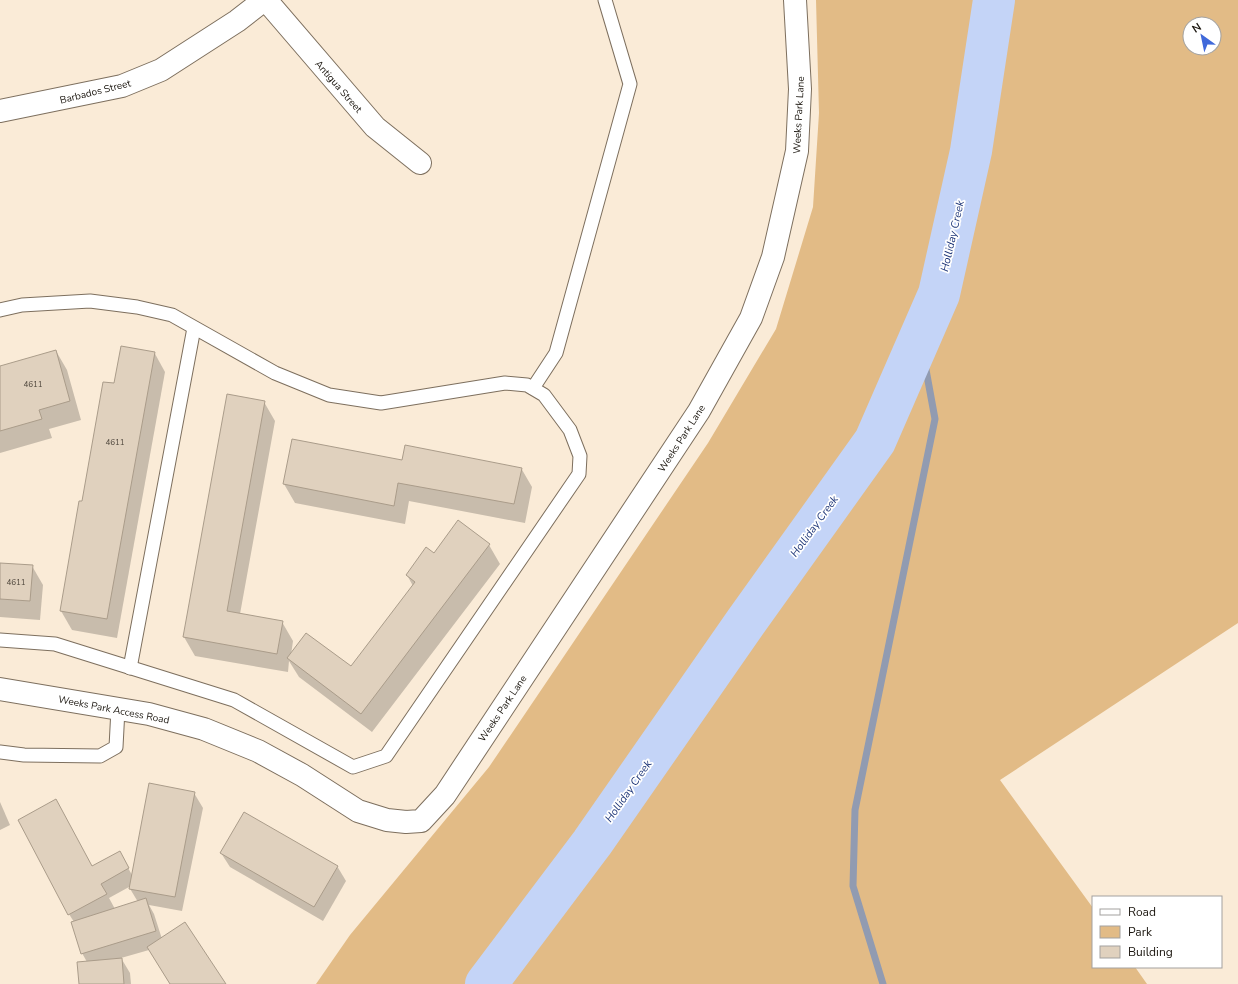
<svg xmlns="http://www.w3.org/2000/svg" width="1238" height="984" viewBox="0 0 1238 984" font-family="'Nunito Sans',sans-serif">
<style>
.green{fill:#e2bb86;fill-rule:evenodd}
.shadow{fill:#0003;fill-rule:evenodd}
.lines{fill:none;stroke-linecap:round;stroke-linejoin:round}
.stream{stroke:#919bb1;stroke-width:7}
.river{stroke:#c4d4f7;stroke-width:42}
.building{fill:#e0d1be;stroke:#aa9c8a}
.service-casing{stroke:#7d6f5e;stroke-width:15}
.minor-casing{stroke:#7d6f5e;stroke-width:24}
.service{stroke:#fff;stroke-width:13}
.minor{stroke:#fff;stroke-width:22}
.labels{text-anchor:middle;stroke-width:3.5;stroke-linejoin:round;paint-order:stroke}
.number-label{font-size:8px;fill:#4c443a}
.street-label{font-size:10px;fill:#1a150e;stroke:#fff}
.water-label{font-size:11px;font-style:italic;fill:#21397a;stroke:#fff}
</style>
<rect width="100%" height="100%" fill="#faebd7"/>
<path class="green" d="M816,0H1238V623L1000,780L1093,908V967H1135L1147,984H316L350,935L489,767L708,443L776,329L813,207L819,113ZM1190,24H1214V48H1190Z"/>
<g class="shadow">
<path d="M56,351L67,370L81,420L49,429L52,438L0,453V367Z"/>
<path d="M154,352L165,372L117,638L72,630L61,611L83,502L115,384Z"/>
<path d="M264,402L275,421L240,614L282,622L293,641L291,655L351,668L413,586L407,575L434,554L489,545L500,564L372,732L299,677L289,661L288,672L195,656L184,637Z"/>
<path d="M293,441L403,462L521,468L532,487L525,523L409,501L405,524L295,503L284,484Z"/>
<path d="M0,564L32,566L43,585L40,620L0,617Z"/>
<path d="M194,793L203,808L182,911L149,905L154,914L162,939L224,984H170L149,950L121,958L130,973L131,984H80L87,962L82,953L74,922L69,914L92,867L119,852L132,875ZM129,887L138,902L115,909L109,898Z"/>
<path d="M0,802L10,825L0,830Z"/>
<path d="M221,853L337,866L346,881L323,921L230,867Z"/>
</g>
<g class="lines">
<path class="stream" d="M883,984L853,886L855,810L935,419L920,337"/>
<path class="river" d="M486,984L592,843L745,623L875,441L939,294L971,151L994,0"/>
</g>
<g class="building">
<path d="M121,346L155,352L107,619L60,611L79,501H82L103,382L114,383Z"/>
<path d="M56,350L70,401L39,410L42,419L0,431V366Z"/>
<path d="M227,394L265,401L227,611L283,621L277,654L183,637Z"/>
<path d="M292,439L402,460L405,445L522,468L514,504L398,483L394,506L283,484Z"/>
<path d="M458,520L490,544L361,714L287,658L306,633L351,666L415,582L406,575L426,547L434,553Z"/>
<path d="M0,563L33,565L30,601L0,599Z"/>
<path d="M149,783L195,792L175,897L129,889Z"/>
<path d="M56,799L92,866L120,851L129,868L101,884L107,894L68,915L18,820Z"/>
<path d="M244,812L338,866L314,907L220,853Z"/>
<path d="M146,898L156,931L81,954L71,922Z"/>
<path d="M185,922L226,984H170L147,947Z"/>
<path d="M122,958L124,984H79L77,962Z"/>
</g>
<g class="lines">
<defs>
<g id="service">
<path d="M0,310L22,305L90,301L137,307L172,315L275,373L329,395L381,403L505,383L527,385L544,395L570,430L580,456L579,474L386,756L353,767L234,700L55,644L0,640"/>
<path d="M533,388L556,353L630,84L605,0"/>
<path d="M130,668L194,328"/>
<path d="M0,752L24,755L100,756L116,747L118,709"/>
</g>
<g id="minor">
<path d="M266,0L375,127L420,163"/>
<path d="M0,111L122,86L161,70L237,21L264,0"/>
<path d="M0,689L149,714L204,729L258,751L302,775L358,811L387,820L406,822L421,821L445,795L699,411L751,318L773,257L797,151L800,89L795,0"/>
</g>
</defs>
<use href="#service" class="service-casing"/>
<use href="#minor" class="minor-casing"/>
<use href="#service" class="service"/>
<use href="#minor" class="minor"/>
</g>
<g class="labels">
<g class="number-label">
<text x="33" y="387">4611</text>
<text x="115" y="445">4611</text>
<text x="16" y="585">4611</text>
</g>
<g class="street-label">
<text transform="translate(339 86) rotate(49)" y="4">Antigua Street</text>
<text transform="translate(95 91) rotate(-14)" y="4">Barbados Street</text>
<text transform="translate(798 115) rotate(-87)" y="4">Weeks Park Lane</text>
<text transform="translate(681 438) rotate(-57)" y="4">Weeks Park Lane</text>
<text transform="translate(502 708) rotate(-56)" y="4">Weeks Park Lane</text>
<text transform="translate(114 709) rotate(11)" y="4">Weeks Park Access Road</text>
</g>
<g class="water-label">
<text transform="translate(952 236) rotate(-77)" y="4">Holliday Creek</text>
<text transform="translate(814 526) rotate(-54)" y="4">Holliday Creek</text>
<text transform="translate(628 791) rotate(-55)" y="4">Holliday Creek</text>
</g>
</g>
<rect x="1092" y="896" width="130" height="72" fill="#ffffff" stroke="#a3a19f"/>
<rect x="1100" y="909" width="20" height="6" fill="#ffffff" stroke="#a3a19f"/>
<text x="1128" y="916" font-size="12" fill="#1a150e">Road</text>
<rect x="1100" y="926" width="20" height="12" fill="#e2bb86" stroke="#a3a19f"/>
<text x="1128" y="936" font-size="12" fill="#1a150e">Park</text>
<rect x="1100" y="946" width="20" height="12" fill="#e0d1be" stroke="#a3a19f"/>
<text x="1128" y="956" font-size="12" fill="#1a150e">Building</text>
<g transform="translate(1202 36) rotate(327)"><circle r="19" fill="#ffffff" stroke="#a3a19f"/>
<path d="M0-3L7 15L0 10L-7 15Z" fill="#4069da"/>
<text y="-6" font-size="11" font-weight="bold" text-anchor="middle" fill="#1a150e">N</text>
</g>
</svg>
